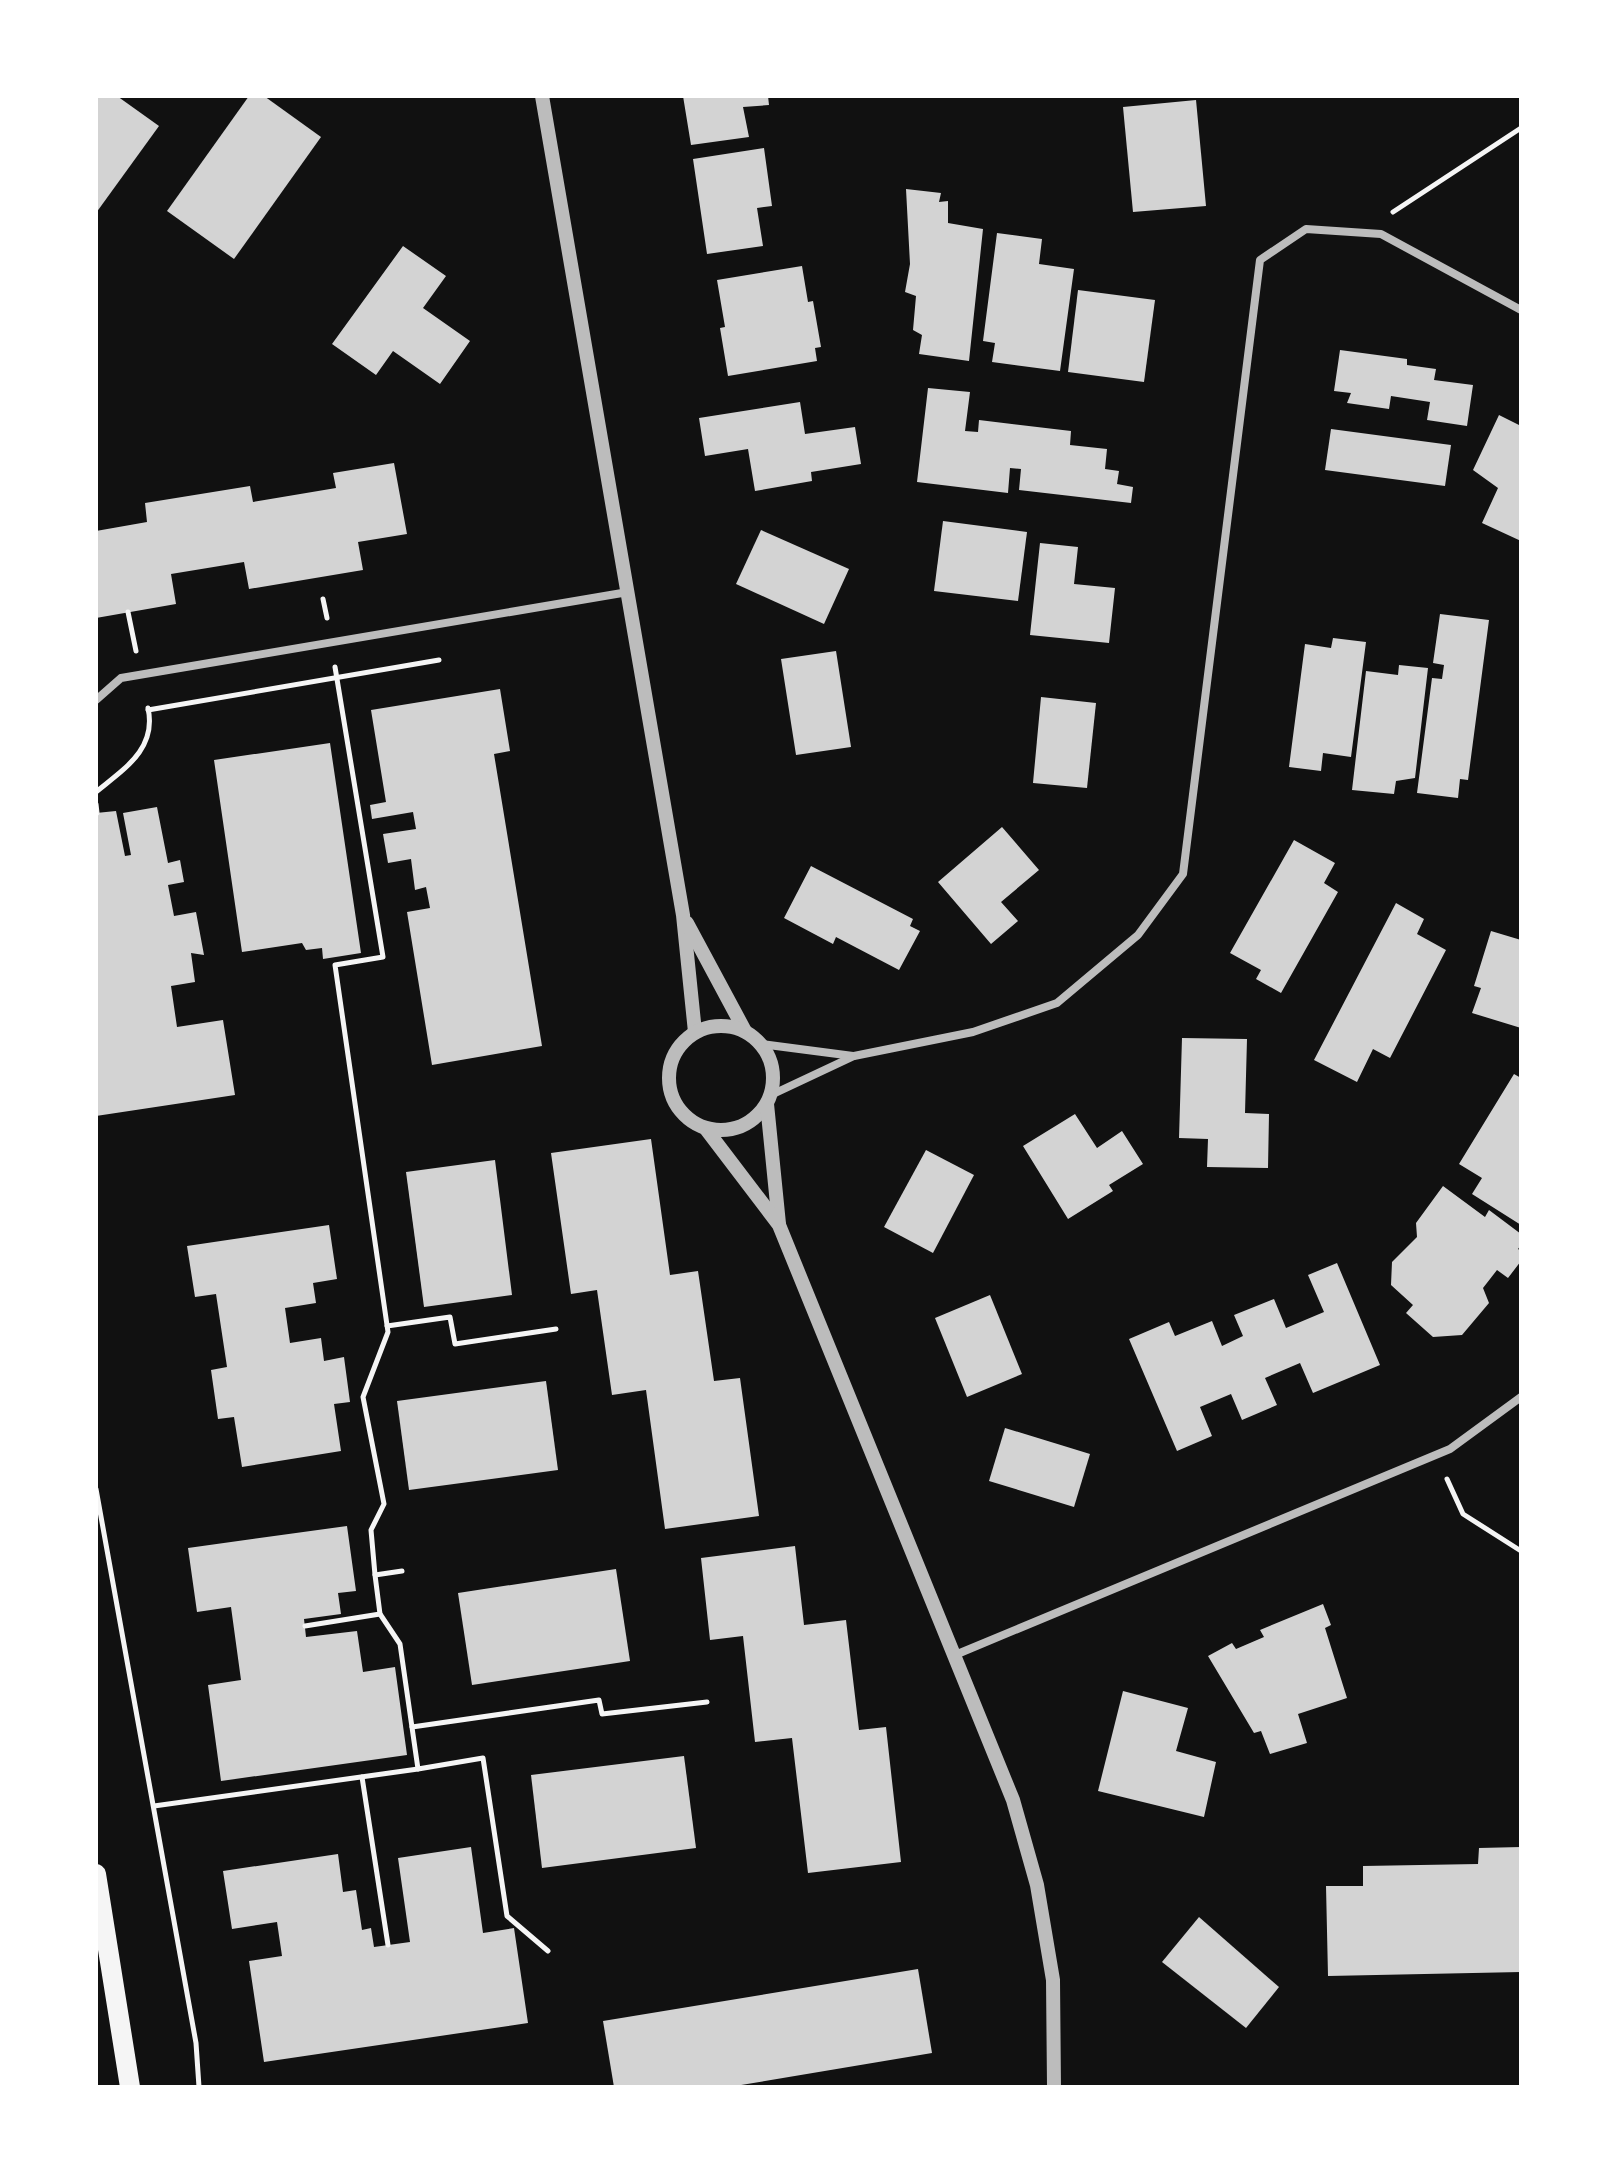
<svg xmlns="http://www.w3.org/2000/svg" width="1617" height="2183" viewBox="0 0 1617 2183" font-family="Mulish,sans-serif">
<style>
.building{fill:#d3d3d3}
.lines{fill:none;stroke-linecap:round;stroke-linejoin:round}
.path{stroke:#f5f5f5;stroke-width:5}
.minor{stroke:#bcbcbc;stroke-width:8}
.tertiary{stroke:#bcbcbc;stroke-width:14}
.primary{stroke:#f5f5f5;stroke-width:20}
</style>
<rect width="100%" height="100%" fill="#111"/>
<g class="building">
<path d="M96,96H117L159,126L96,213Z"/>
<path d="M249,96H264L321,137L234,259L167,211Z"/>
<path d="M683,96H768L769,105L743,107L749,137L691,145Z"/>
<path d="M1196,100L1206,206L1133,212L1123,107Z"/>
<path d="M764,148L772,206L757,208L763,246L707,254L693,159Z"/>
<path d="M906,189L941,193L939,202L948,201V223L983,229L969,361L919,354L922,335L913,330L916,296L905,292L910,264Z"/>
<path d="M997,233L1042,239L1039,264L1074,269L1060,371L992,362L995,343L983,341Z"/>
<path d="M403,246L446,276L423,308L470,341L440,384L393,351L376,375L332,344Z"/>
<path d="M802,266L808,302L813,301L821,347L815,348L817,361L728,376L720,328L725,327L717,280Z"/>
<path d="M1078,290L1155,300L1144,382L1068,372Z"/>
<path d="M1340,350L1407,359V365L1436,369L1434,380L1473,385L1467,426L1427,420L1430,402L1391,396L1389,409L1347,403L1351,393L1334,391Z"/>
<path d="M928,388L970,392L965,431L978,432L979,420L1071,431L1070,445L1107,449L1105,469L1119,471L1117,484L1133,487L1131,503L1019,490L1021,469L1010,468L1008,493L917,482Z"/>
<path d="M800,402L805,434L855,427L861,464L811,472L812,481L755,491L748,449L705,456L699,418Z"/>
<path d="M1499,415L1521,426V541L1482,523L1498,488L1473,470Z"/>
<path d="M1331,429L1451,445L1445,486L1325,470Z"/>
<path d="M394,463L407,534L358,542L363,570L249,589L244,562L171,574L176,604L96,618V531L147,522L145,503L250,486L253,502L336,488L333,473Z"/>
<path d="M943,521L1027,532L1018,601L934,591Z"/>
<path d="M761,530L849,569L824,624L736,584Z"/>
<path d="M1040,543L1078,547L1074,584L1115,588L1109,643L1030,635Z"/>
<path d="M1440,614L1489,620L1468,780L1460,779L1458,798L1417,793L1432,678L1442,679L1444,665L1433,663Z"/>
<path d="M1333,638L1366,642L1351,757L1323,753L1321,771L1289,767L1305,644L1331,648Z"/>
<path d="M836,651L851,747L796,755L781,659Z"/>
<path d="M1399,665L1428,668L1415,778L1396,781L1394,794L1352,790L1366,671L1398,675Z"/>
<path d="M500,689L510,751L494,754L542,1046L432,1065L407,912L430,908L426,887L415,890L411,859L388,863L383,834L416,829L413,812L372,819L370,805L386,802L371,710Z"/>
<path d="M1041,697L1096,703L1087,788L1033,783Z"/>
<path d="M330,743L361,953L323,959L322,948L306,950L302,943L242,952L214,760Z"/>
<path d="M157,807L168,863L180,860L184,882L168,885L174,916L196,912L204,955L191,953L195,982L171,986L177,1027L223,1020L235,1095L96,1116V813L116,811L125,856L131,855L123,813Z"/>
<path d="M1002,827L1039,870L1001,902L1018,921L991,944L938,882Z"/>
<path d="M1294,840L1335,863L1324,883L1338,892L1281,993L1256,979L1261,970L1230,953Z"/>
<path d="M811,866L913,919L910,926L920,931L899,970L836,937L833,944L784,918Z"/>
<path d="M1396,903L1424,919L1417,934L1446,950L1390,1058L1373,1049L1357,1082L1314,1060Z"/>
<path d="M1491,931L1521,940V1028L1472,1013L1481,988L1474,986Z"/>
<path d="M1182,1038L1247,1039L1245,1113L1269,1114L1268,1168L1207,1167L1208,1139L1179,1138Z"/>
<path d="M1514,1074L1521,1078V1225L1472,1194L1482,1178L1459,1164Z"/>
<path d="M1075,1114L1097,1148L1122,1131L1143,1164L1109,1185L1113,1191L1068,1219L1023,1146Z"/>
<path d="M651,1139L670,1275L698,1271L714,1381L740,1378L759,1516L665,1529L646,1390L612,1395L597,1290L571,1294L551,1153Z"/>
<path d="M926,1150L974,1175L933,1253L884,1227Z"/>
<path d="M495,1160L512,1295L424,1307L406,1172Z"/>
<path d="M1443,1186L1485,1217L1489,1210L1521,1234V1245L1518,1249L1521,1251V1261L1508,1278L1497,1270L1483,1288L1489,1303L1462,1335L1433,1337L1406,1313L1413,1305L1391,1285L1392,1262L1417,1237L1416,1223Z"/>
<path d="M329,1225L337,1279L313,1283L316,1303L285,1308L290,1343L321,1338L324,1361L344,1357L350,1402L334,1404L341,1451L242,1467L234,1417L218,1419L211,1370L227,1367L216,1294L195,1297L187,1246Z"/>
<path d="M1337,1263L1380,1365L1313,1393L1300,1363L1265,1378L1277,1405L1242,1420L1231,1394L1200,1407L1212,1436L1177,1451L1129,1339L1169,1322L1175,1336L1212,1321L1222,1346L1243,1336L1234,1315L1274,1299L1286,1328L1324,1312L1308,1275Z"/>
<path d="M990,1295L1022,1374L967,1397L935,1318Z"/>
<path d="M546,1381L558,1470L409,1490L397,1401Z"/>
<path d="M1005,1428L1090,1454L1074,1507L989,1481Z"/>
<path d="M347,1526L356,1591L338,1593L341,1614L304,1619L306,1637L357,1631L363,1672L395,1667L407,1755L221,1781L208,1685L241,1680L231,1607L197,1612L188,1548Z"/>
<path d="M795,1546L804,1625L846,1620L859,1730L886,1727L901,1862L808,1873L792,1738L755,1742L743,1636L710,1640L701,1558Z"/>
<path d="M616,1569L630,1661L472,1685L458,1593Z"/>
<path d="M1323,1604L1331,1625L1325,1628L1347,1698L1298,1714L1307,1743L1270,1754L1261,1731L1254,1733L1208,1656L1232,1643L1236,1649L1264,1637L1260,1630Z"/>
<path d="M1123,1691L1188,1708L1176,1751L1216,1762L1204,1817L1098,1791Z"/>
<path d="M684,1756L696,1848L542,1868L531,1775Z"/>
<path d="M471,1847L483,1933L514,1928L528,2023L264,2062L249,1961L282,1956L277,1922L232,1929L223,1871L338,1854L343,1892L356,1890L362,1930L371,1928L374,1947L410,1942L398,1858Z"/>
<path d="M1521,1847V1972L1328,1976L1326,1886H1363V1866L1478,1864L1479,1848Z"/>
<path d="M1199,1917L1279,1987L1246,2028L1162,1962Z"/>
<path d="M918,1969L932,2053L729,2087H614L603,2021Z"/>
</g>
<g class="lines">
<g class="path">
<path d="M1393,212L1521,128"/>
<path d="M323,599L327,618"/>
<path d="M128,612L136,651"/>
<path d="M335,667L383,957L335,965L388,1332L363,1397L384,1504L371,1530L375,1575L380,1614L400,1644L418,1769L483,1758L507,1916L548,1951"/>
<path d="M148,710L439,660"/>
<path d="M96,792C124,769 157,749 148,708"/>
<path d="M96,804L97,813"/>
<path d="M387,1326L450,1317L455,1344L556,1329"/>
<path d="M1447,1479L1463,1514L1521,1551"/>
<path d="M96,1489L196,2043L199,2087"/>
<path d="M375,1575L402,1571"/>
<path d="M305,1626L380,1614"/>
<path d="M412,1727L599,1700L602,1714L707,1702"/>
<path d="M362,1777L388,1945"/>
<path d="M154,1806L418,1769"/>
</g>
<g class="minor">
<path d="M96,700L121,678L628,592"/>
<path d="M761,1044L853,1056"/>
<path d="M771,1095L854,1056L973,1032L1057,1003L1138,935L1183,874L1260,260L1306,229L1381,234L1521,310"/>
<path d="M955,1655L1450,1449L1521,1397"/>
</g>
<g class="tertiary">
<path d="M542,96L683,915L695,1032"/>
<path d="M687,923L745,1031"/>
<circle cx="721" cy="1078" r="52"/>
<path d="M767,1104L779,1224"/>
<path d="M706,1129L779,1225L1013,1800L1037,1885L1053,1980L1054,2087"/>
</g>
<path class="primary" d="M96,1874L130,2087"/>
</g>
<rect width="1617" height="2183" fill="none" stroke="#ffffff" stroke-width="196"/>
</svg>
